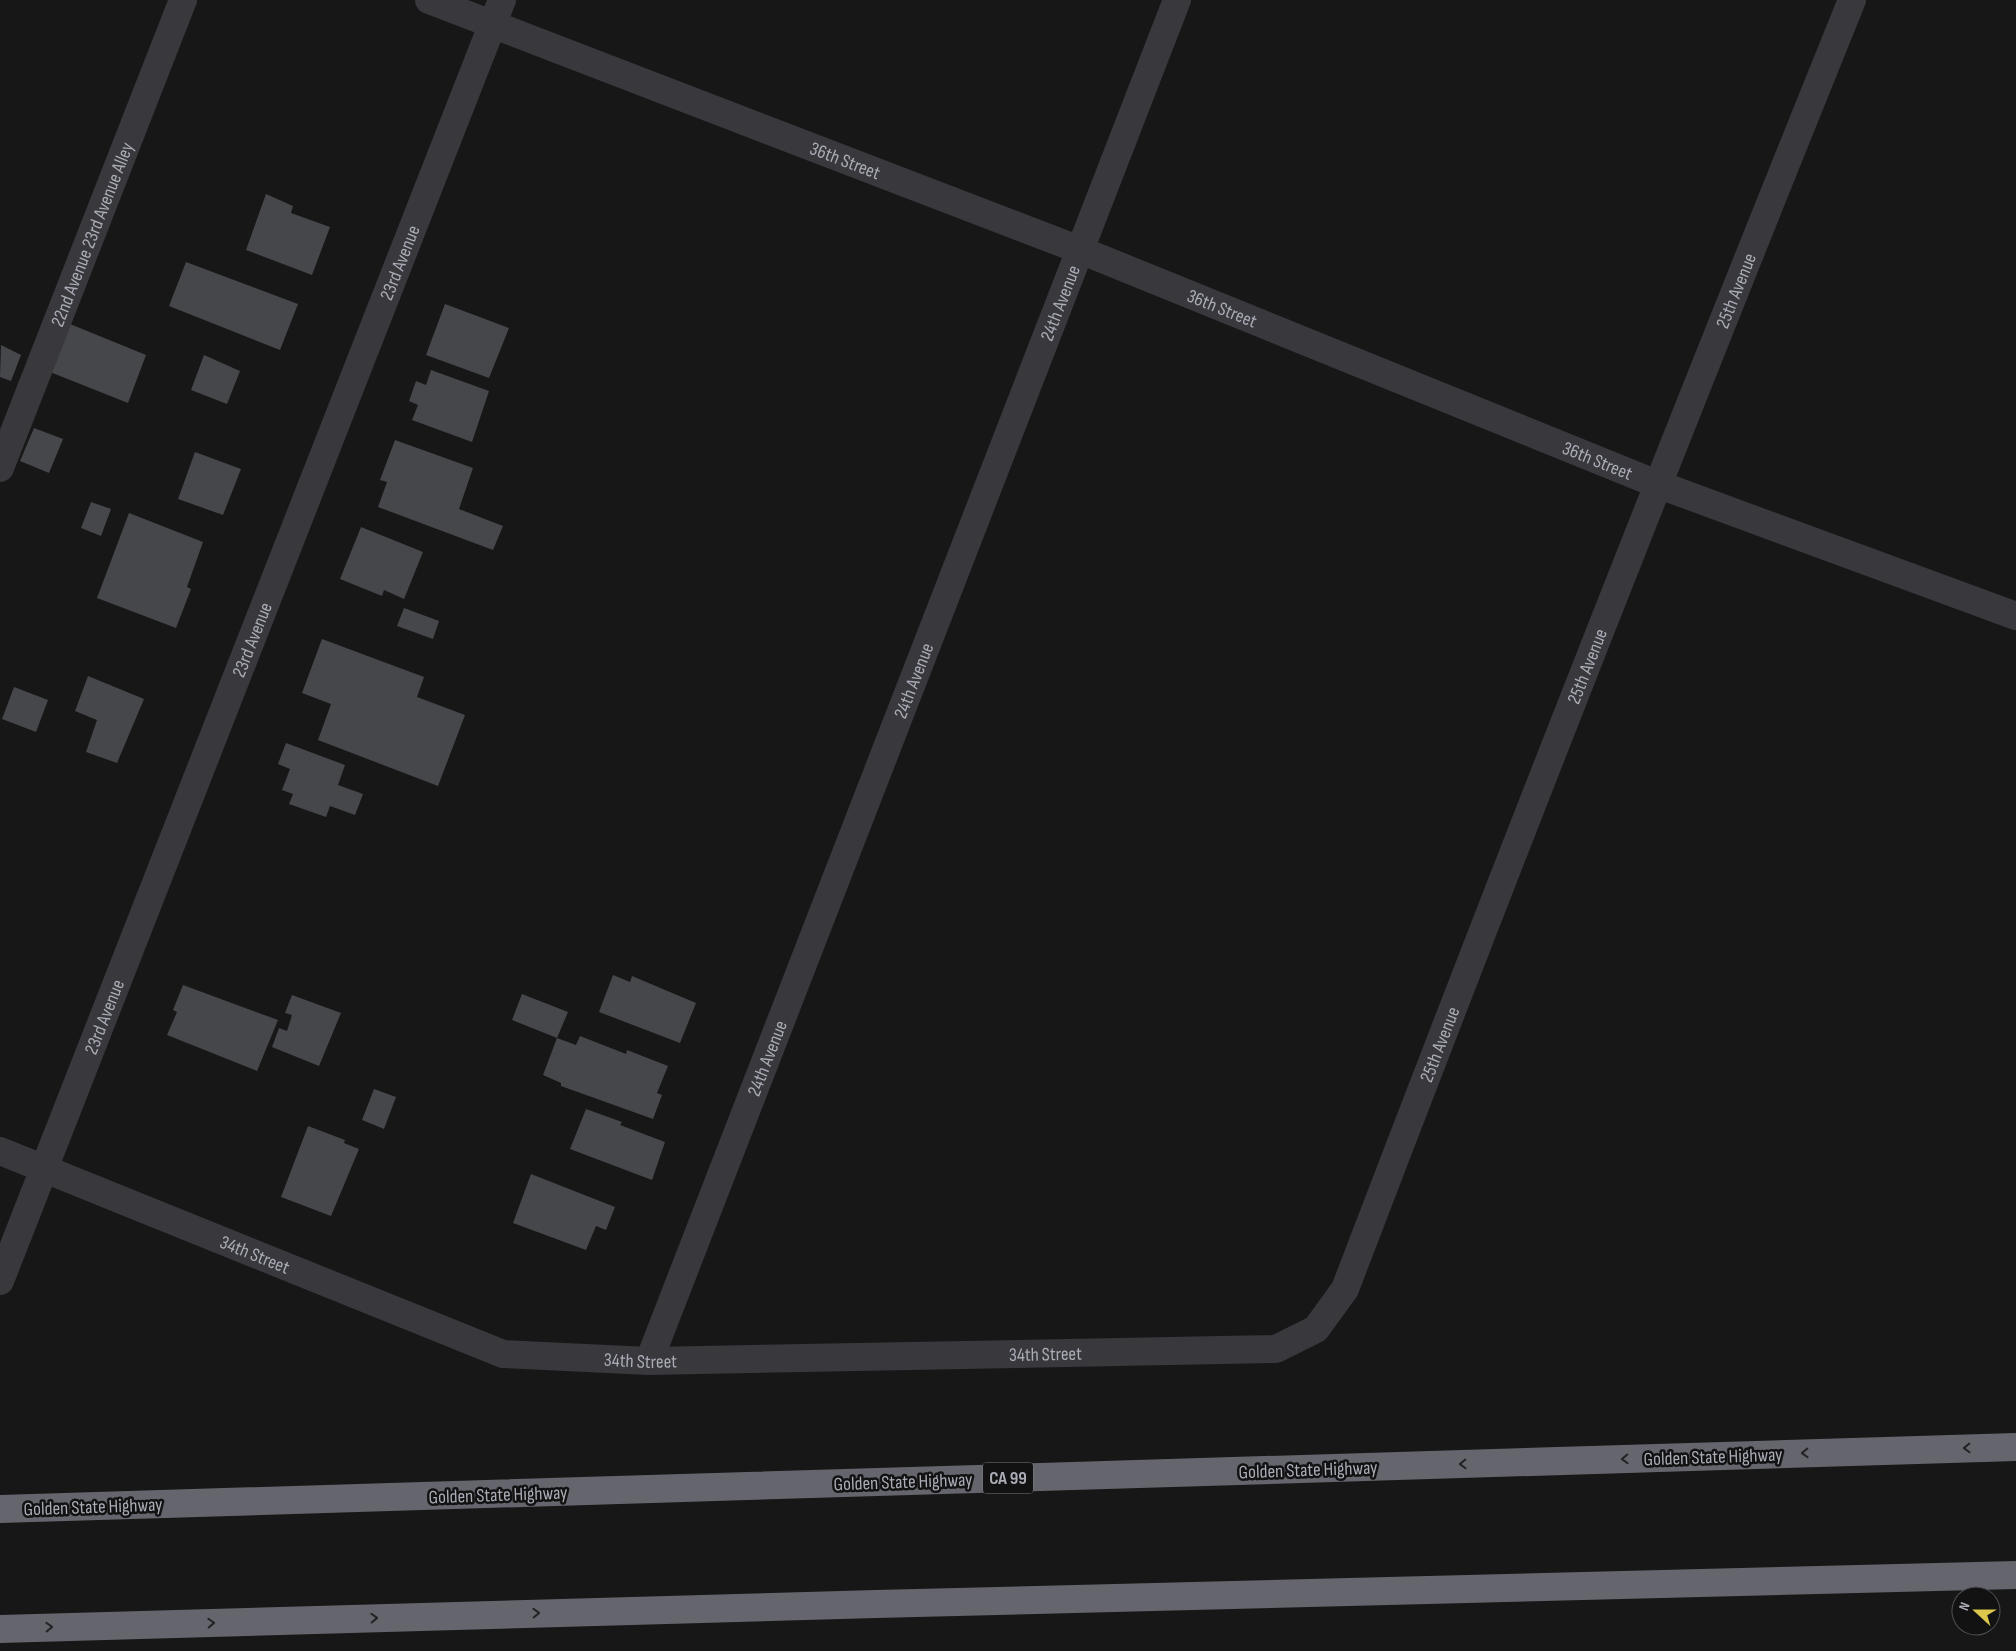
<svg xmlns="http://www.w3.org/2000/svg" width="2016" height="1651" viewBox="0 0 2016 1651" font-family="'Sofia Sans Condensed',sans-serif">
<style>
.building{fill:#46474a}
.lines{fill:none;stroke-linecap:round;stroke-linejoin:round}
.minor{stroke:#38383d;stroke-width:28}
.highway{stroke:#65656d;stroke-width:28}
.oneway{stroke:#232325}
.labels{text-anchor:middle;stroke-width:5;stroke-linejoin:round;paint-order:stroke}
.shield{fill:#121213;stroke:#7c7e85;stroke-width:1}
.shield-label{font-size:18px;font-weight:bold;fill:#aaacb6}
.street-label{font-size:19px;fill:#aaacb6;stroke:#121213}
</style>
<rect width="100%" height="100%" fill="#171718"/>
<g class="building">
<path d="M266,194L293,206L291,213L330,227L312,275L246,250Z"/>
<path d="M186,262L298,304L280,350L169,306Z"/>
<path d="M445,304L509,328L489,378L426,355Z"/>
<path d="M70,324L146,355L128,403L50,372Z"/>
<path d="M1,345L21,355L11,381L0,377Z"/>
<path d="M204,355L240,371L227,404L191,390Z"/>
<path d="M431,370L489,391L472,442L412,420L418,405L409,401L416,381L426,385Z"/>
<path d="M34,428L63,439L49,473L20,461Z"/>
<path d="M395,440L473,468L459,509L503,526L493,550L378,507L387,482L380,480Z"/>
<path d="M195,452L241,469L223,515L178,499Z"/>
<path d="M91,502L111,509L101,536L81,528Z"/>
<path d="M129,513L203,542L187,587L191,589L176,628L97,598Z"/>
<path d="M361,527L423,552L404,599L384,590L382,596L340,579Z"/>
<path d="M404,608L439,621L433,639L397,626Z"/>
<path d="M322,639L424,677L417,697L465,715L438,786L318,740L331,704L302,693Z"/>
<path d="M88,676L144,699L117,763L86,752L97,720L75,711Z"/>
<path d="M14,687L48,700L36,732L2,719Z"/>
<path d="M286,743L345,765L338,785L363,794L355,815L330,806L326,817L289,804L293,794L282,790L290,769L278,764Z"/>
<path d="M613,975L630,982L632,976L696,1003L680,1043L599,1012Z"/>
<path d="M183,985L278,1020L257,1071L167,1035L177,1012L173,1010Z"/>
<path d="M522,994L568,1012L557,1038L512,1020Z"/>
<path d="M292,995L341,1013L319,1066L272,1047L279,1028L287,1031L292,1015L285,1013Z"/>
<path d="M580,1036L626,1054L627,1050L668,1066L657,1093L662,1095L653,1119L561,1086V1083L543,1075L557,1038L576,1045Z"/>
<path d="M374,1089L396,1097L384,1129L362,1120Z"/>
<path d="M586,1109L622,1122L620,1125L665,1142L652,1180L570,1149Z"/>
<path d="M308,1126L345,1140L344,1143L359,1149L331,1216L281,1197Z"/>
<path d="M531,1174L615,1207L606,1230L596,1226L586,1250L513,1223Z"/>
</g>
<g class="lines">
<g class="minor">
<path id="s1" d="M429,0L1080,250L1657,484L2016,616"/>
<path id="s2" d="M0,468L183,0"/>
<path id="s3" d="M0,1151L503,1354L649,1361L1276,1349L1316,1329L1345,1289C1510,857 1679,428 1852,0"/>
<path id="s4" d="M0,1281L502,0"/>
<path id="s5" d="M649,1361L1177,0"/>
</g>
<g class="highway">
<path d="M0,1509L2016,1447"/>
<path d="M0,1629L876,1604L2016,1575"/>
</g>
</g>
<defs><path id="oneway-chevron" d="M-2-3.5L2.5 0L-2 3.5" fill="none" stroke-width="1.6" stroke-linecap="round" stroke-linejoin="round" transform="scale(1.25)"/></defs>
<g class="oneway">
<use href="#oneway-chevron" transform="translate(1967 1448) rotate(178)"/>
<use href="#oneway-chevron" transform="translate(1805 1453) rotate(178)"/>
<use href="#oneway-chevron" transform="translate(1625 1459) rotate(178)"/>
<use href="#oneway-chevron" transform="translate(1463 1464) rotate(178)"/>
<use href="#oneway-chevron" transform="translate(536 1613) rotate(-2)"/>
<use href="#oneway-chevron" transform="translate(374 1618) rotate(-2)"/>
<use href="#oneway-chevron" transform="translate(211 1623) rotate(-2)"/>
<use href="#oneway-chevron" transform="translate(49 1627) rotate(-2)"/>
</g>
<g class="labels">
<rect class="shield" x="983" y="1462.5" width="50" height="31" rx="4"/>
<g class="shield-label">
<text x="1008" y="1484">CA 99</text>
</g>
<g class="street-label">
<text dy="7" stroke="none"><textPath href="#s1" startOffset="446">36th Street</textPath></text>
<text dy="7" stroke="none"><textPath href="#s2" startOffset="251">22nd Avenue 23rd Avenue Alley</textPath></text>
<text dy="7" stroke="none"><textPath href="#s4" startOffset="1094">23rd Avenue</textPath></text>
<text dy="7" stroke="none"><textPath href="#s3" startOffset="2482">25th Avenue</textPath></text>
<text dy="7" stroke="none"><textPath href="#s5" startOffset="1135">24th Avenue</textPath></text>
<text dy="7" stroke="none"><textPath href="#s1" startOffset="851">36th Street</textPath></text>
<text dy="7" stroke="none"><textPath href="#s1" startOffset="1256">36th Street</textPath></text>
<text dy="7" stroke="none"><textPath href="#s4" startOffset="689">23rd Avenue</textPath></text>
<text dy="7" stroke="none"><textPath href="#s3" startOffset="2078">25th Avenue</textPath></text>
<text dy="7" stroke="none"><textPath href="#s5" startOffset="730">24th Avenue</textPath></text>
<text dy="7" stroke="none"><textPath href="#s4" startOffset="284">23rd Avenue</textPath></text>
<text dy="7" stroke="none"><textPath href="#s3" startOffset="1672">25th Avenue</textPath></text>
<text dy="7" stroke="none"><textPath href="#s5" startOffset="325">24th Avenue</textPath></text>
<text dy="7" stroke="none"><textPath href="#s3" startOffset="275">34th Street</textPath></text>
<text dy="7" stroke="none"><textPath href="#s3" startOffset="1085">34th Street</textPath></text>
<text dy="7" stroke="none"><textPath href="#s3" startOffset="680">34th Street</textPath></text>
<text transform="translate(1713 1456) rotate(-2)" y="7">Golden State Highway</text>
<text transform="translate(1308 1469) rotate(-2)" y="7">Golden State Highway</text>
<text transform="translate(903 1481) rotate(-2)" y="7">Golden State Highway</text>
<text transform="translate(498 1494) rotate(-2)" y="7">Golden State Highway</text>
<text transform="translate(93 1506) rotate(-2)" y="7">Golden State Highway</text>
</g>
</g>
<g transform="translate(1976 1611) rotate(291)"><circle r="24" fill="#121213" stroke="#4f5054"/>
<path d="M0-4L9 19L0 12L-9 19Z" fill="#dbc84c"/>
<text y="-8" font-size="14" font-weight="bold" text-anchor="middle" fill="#aaacb6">N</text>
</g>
</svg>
